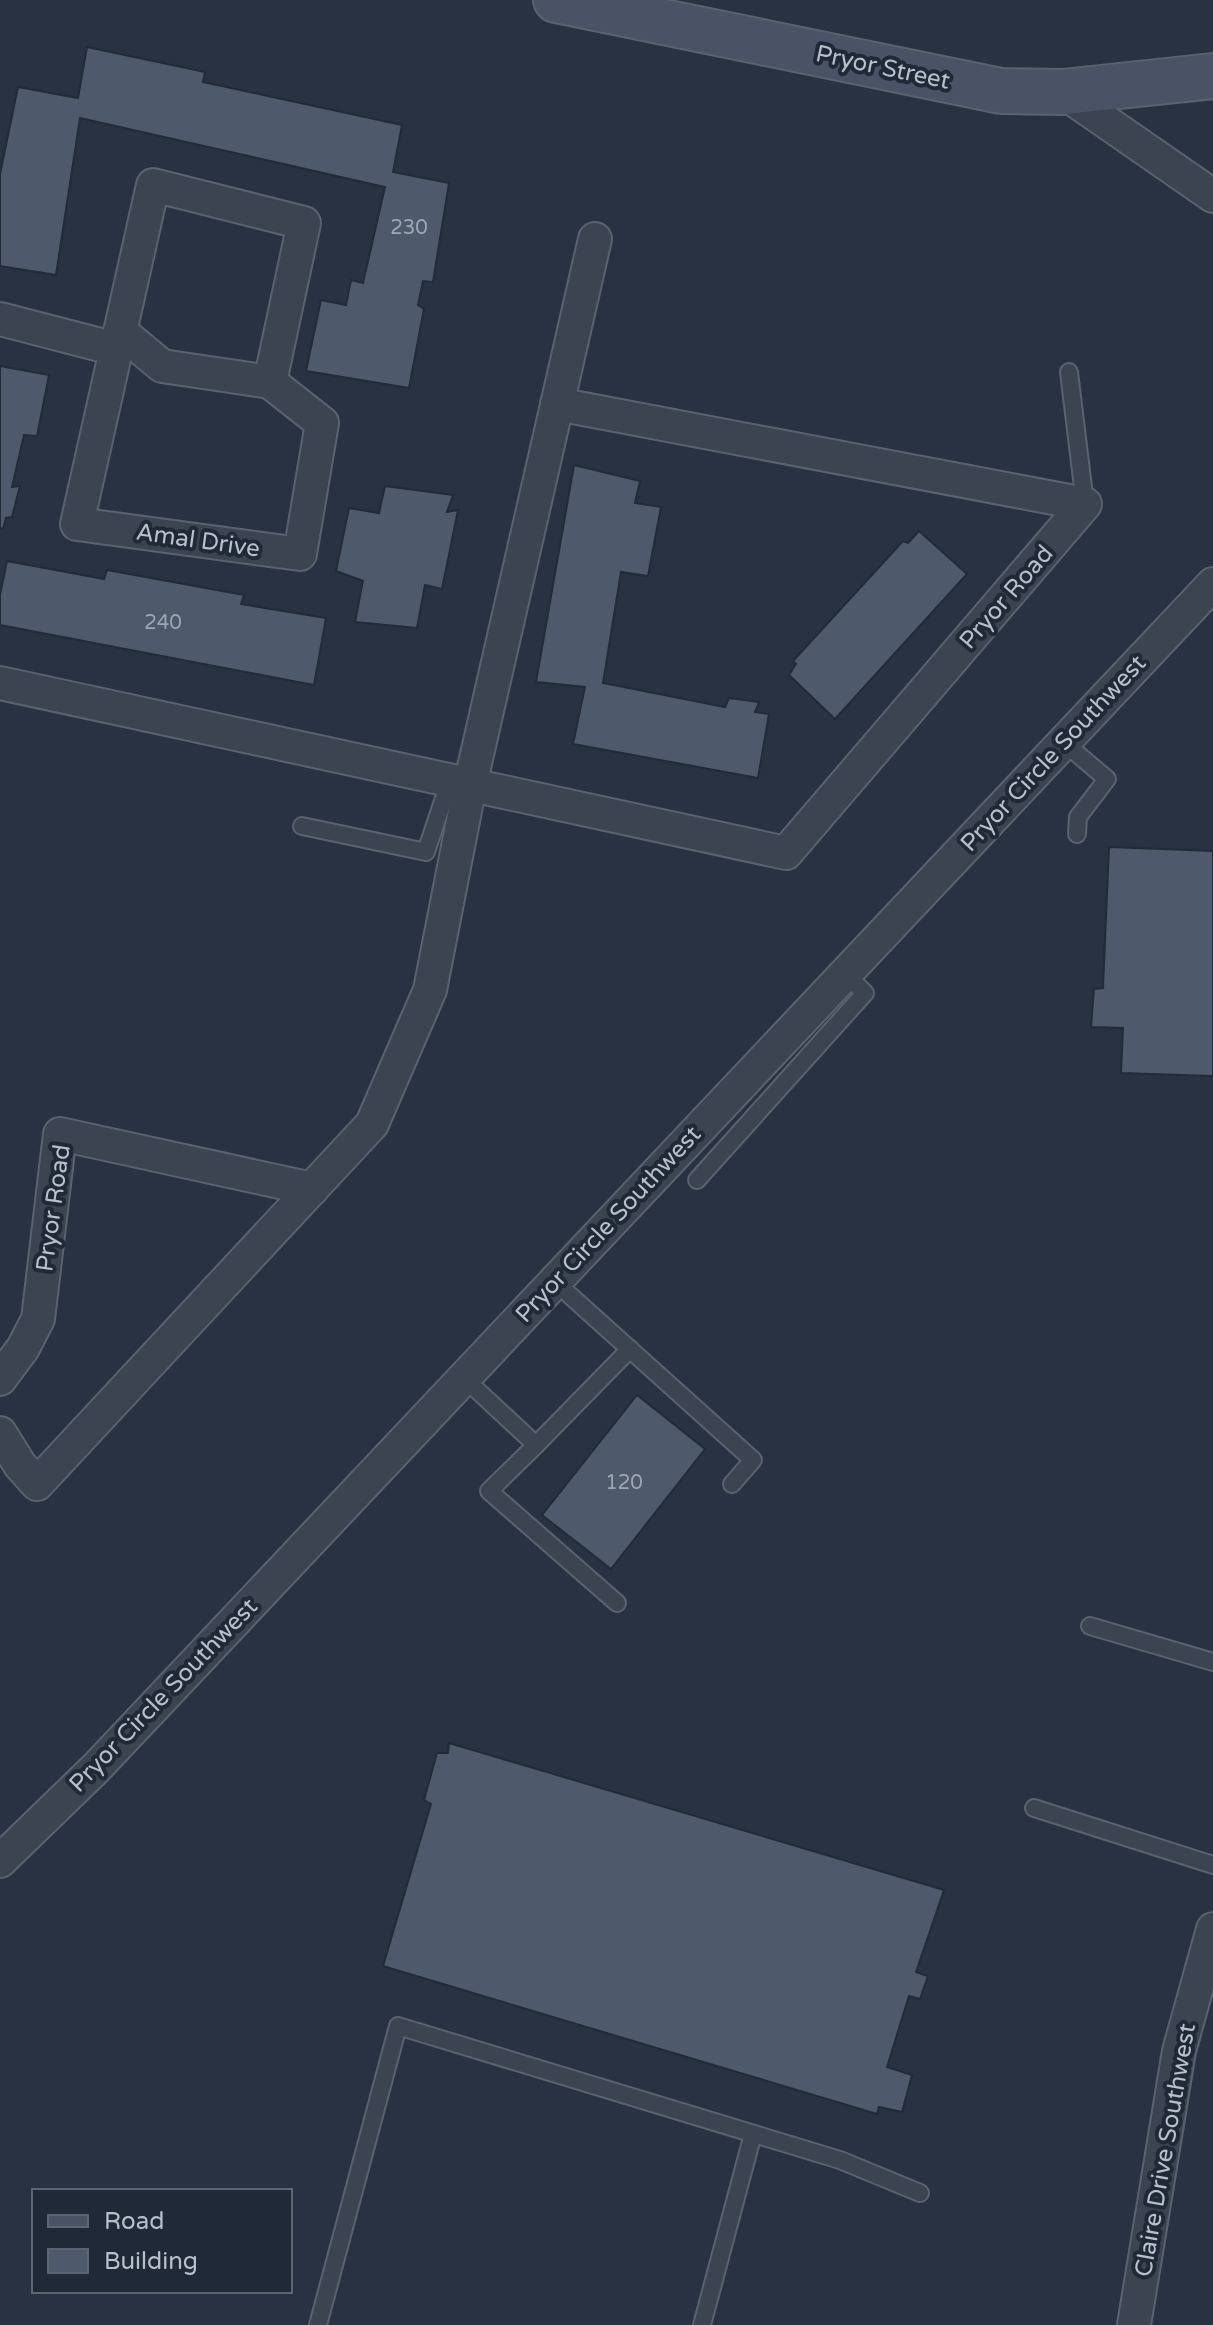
<svg xmlns="http://www.w3.org/2000/svg" width="1213" height="2325" viewBox="0 0 1213 2325" font-family="'Varela Round',sans-serif">
<style>
.building{fill:#4e596b;stroke:#232b39;stroke-width:2}
.lines{fill:none;stroke-linecap:round;stroke-linejoin:round}
.lane-casing{stroke:#5a626f;stroke-width:20}
.street-casing{stroke:#5a626f;stroke-width:36}
.secondary-casing{stroke:#5a626f;stroke-width:48}
.lane{stroke:#3c4452;stroke-width:16}
.street{stroke:#3c4452;stroke-width:32}
.secondary{stroke:#4a5365;stroke-width:44}
.labels{text-anchor:middle;stroke-width:8;stroke-linejoin:round;paint-order:stroke}
.number-label{font-size:20px;fill:#9ea6b4}
.street-label{font-size:24px;fill:#b9c0cc;stroke:#202937}
</style>
<rect width="100%" height="100%" fill="#283242"/>
<g class="building">
<path d="M87,47L205,72L203,82L402,125L393,172L449,183L433,282L423,281L418,305L424,309L409,388L306,371L321,300L346,305L351,280L363,283L385,187L80,118L56,275L0,266V174L18,87L78,98Z"/>
<path d="M0,366L49,375L37,436L24,435L12,487L20,486L12,517L6,518L3,529L0,528Z"/>
<path d="M574,465L640,481L635,503L661,507L648,576L621,572L603,683L725,707L729,698L759,702L755,712L769,714L758,778L573,744L585,687L536,682Z"/>
<path d="M385,486L453,495L447,512L458,510L442,589L425,585L417,628L355,622L363,581L336,571L349,508L379,513Z"/>
<path d="M919,531L967,574L835,719L789,675L796,664L793,661L903,541L908,543Z"/>
<path d="M7,561L104,579L107,570L244,595L241,604L326,618L314,685L0,625V595Z"/>
<path d="M1109,847L1213,851V1076L1121,1073L1123,1028L1091,1027L1094,989L1103,988Z"/>
<path d="M637,1395L705,1449L611,1569L542,1515Z"/>
<path d="M449,1743L944,1890L916,1972L928,1976L920,1999L909,1996L887,2067L912,2075L902,2112L879,2107L877,2114L383,1966L431,1804L424,1800L437,1753H448Z"/>
</g>
<g class="lines">
<defs>
<g id="lane">
<path d="M1069,372L1085,504"/>
<path d="M1062,741L1107,779L1078,817L1077,834"/>
<path d="M302,826L426,852L450,780"/>
<path d="M697,1180L865,993L844,973"/>
<path d="M554,1281L753,1460L732,1484"/>
<path d="M464,1378L536,1445L489,1491L617,1603"/>
<path d="M536,1445L630,1349"/>
<path d="M1090,1626L1213,1662"/>
<path d="M1034,1808L1213,1865"/>
<path d="M318,2325L398,2026L840,2160L920,2193"/>
<path d="M702,2325L753,2134"/>
</g>
<g id="street">
<path d="M1063,92L1213,196"/>
<path d="M0,319L116,349"/>
<path d="M120,331L162,366L270,382L322,423L300,554L77,524L153,185L304,223L270,382"/>
<path d="M0,683L786,853L1085,504L557,404"/>
<path d="M0,1379L23,1348L38,1319L60,1134L312,1189"/>
<path d="M0,1433L20,1465L37,1484L372,1124L430,990L470,785L595,239"/>
<path d="M0,1861L96,1768L1213,584"/>
<path d="M1134,2325L1179,2051L1213,1929"/>
</g>
<path id="secondary" d="M556,0L1001,91L1063,92L1213,76"/>
</defs>
<use href="#lane" class="lane-casing"/>
<use href="#street" class="street-casing"/>
<use href="#secondary" class="secondary-casing"/>
<use href="#lane" class="lane"/>
<use href="#street" class="street"/>
<use href="#secondary" class="secondary"/>
</g>
<g class="labels">
<g class="number-label">
<text x="409" y="234">230</text>
<text x="163" y="629">240</text>
<text x="624" y="1489">120</text>
</g>
<g class="street-label">
<text transform="translate(883 67) rotate(12)" y="8">Pryor Street</text>
<text transform="translate(198 540) rotate(8)" y="8">Amal Drive</text>
<text transform="translate(1006 597) rotate(-49)" y="8">Pryor Road</text>
<text transform="translate(1053 753) rotate(-47)" y="8">Pryor Circle Southwest</text>
<text transform="translate(53 1208) rotate(-82)" y="8">Pryor Road</text>
<text transform="translate(608 1224) rotate(-47)" y="8">Pryor Circle Southwest</text>
<text transform="translate(163 1695) rotate(-46)" y="8">Pryor Circle Southwest</text>
<text transform="translate(1165 2150) rotate(-80)" y="8">Claire Drive Southwest</text>
</g>
</g>
<rect x="32" y="2189" width="260" height="104" fill="#202937" stroke="#5d6573" stroke-width="2"/>
<rect x="48" y="2215" width="40" height="12" fill="#4a5365" stroke="#5d6573" stroke-width="2"/>
<text x="104" y="2229" font-size="24" fill="#b9c0cc">Road</text>
<rect x="48" y="2249" width="40" height="24" fill="#4e596b" stroke="#5d6573" stroke-width="2"/>
<text x="104" y="2269" font-size="24" fill="#b9c0cc">Building</text>
</svg>
